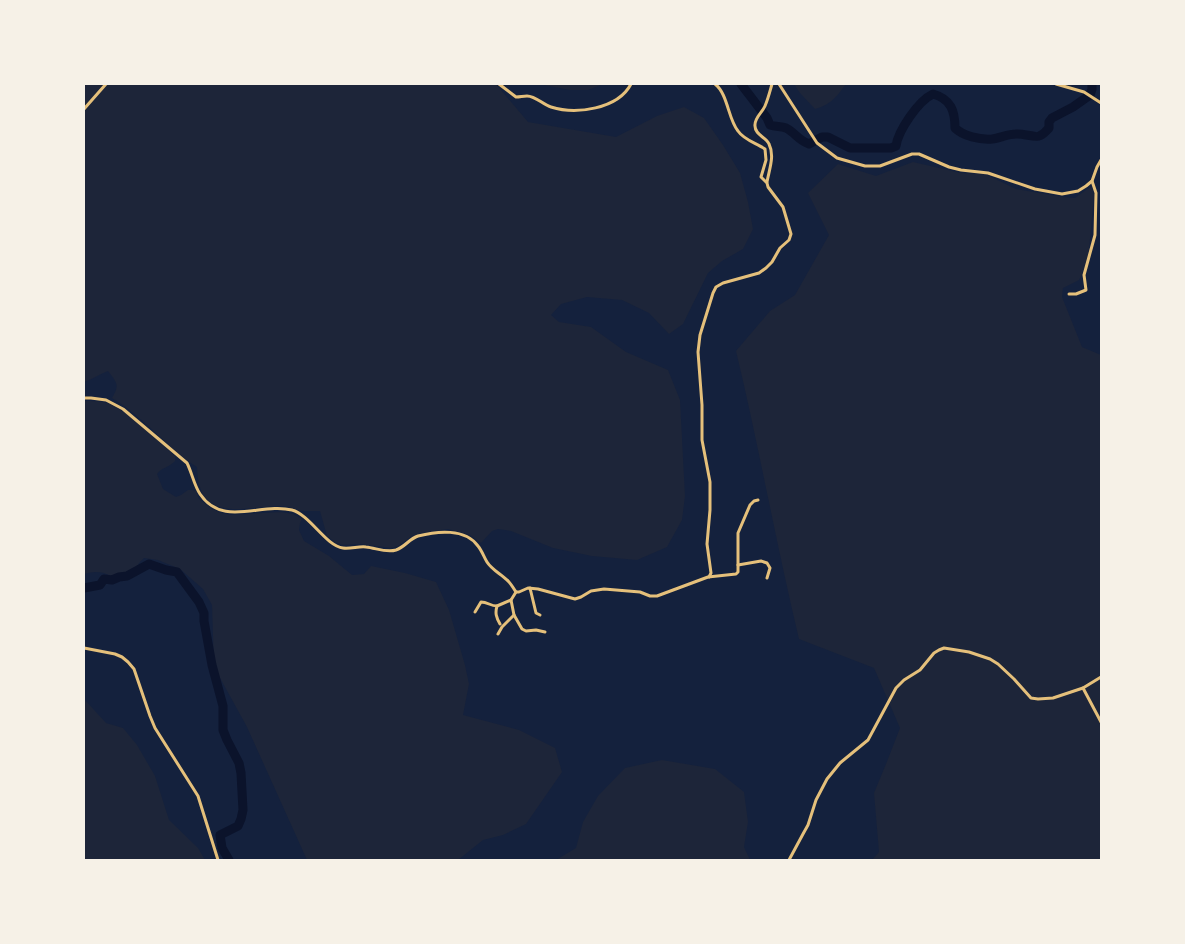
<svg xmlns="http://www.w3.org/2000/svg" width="1185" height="944" viewBox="0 0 1185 944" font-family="Helvetica,sans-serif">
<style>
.green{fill:#1d2539}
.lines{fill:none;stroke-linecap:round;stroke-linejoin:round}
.river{stroke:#0b132b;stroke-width:9}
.minor{stroke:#e5c07b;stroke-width:3}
</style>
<rect width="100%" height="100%" fill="#14213d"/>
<g class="green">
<path d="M84,84H496L528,122L616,137L657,116L684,107L704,118L723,145L740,173L748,202L753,229L743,249L722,261L708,273L683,324L669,334L649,313L622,300L587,297L561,304L551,315L559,322L591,327L626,352L668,370L680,400L685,496L682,520L667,547L637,560L592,556L553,548L511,531L498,529L492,531L481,543L470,535L448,529L421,533L412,536L398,546L391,548L361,544L343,545L336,543L327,536L320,511C315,511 309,511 304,511C297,511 290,506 282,506C243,506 198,525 197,467C166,447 144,417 112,398C120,385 117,383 108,371C100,374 93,379 84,382Z"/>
<path d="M539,84H603L588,90H570Z"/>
<path d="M794,84H846C837,96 831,105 815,109L800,93Z"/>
<path d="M913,162L961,173L985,174L1016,189L1063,197L1075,198L1086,190L1092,187L1094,195L1088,261L1079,280L1063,288L1062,297L1082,347L1101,355V860H872L879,852L874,793L886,764L900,728L874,668L799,639C776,543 759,447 736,351L770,311L795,295L829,235L808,193L838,164L876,176Z"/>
<path d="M84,401C92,401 99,401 107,403C128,410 158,441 175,456V461C170,467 162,467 157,474L163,489L176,497L181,495L188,490H193L196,491L199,499L212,509L221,513L231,515L281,512L293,514L302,519L300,523L299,530L304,541L329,556L352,575L364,574L371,566L405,573L436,582L449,610L465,665L469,684L463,715L519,730L555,748L562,772L526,824L503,835L483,840L458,860H307L247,727L214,667L212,605L203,589L180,569L158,560L144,558C138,563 136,568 134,575C118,584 118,578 104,573C97,571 91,572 84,574Z"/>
<path d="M84,699L106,723L123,728L137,745L155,776L169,820L198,848L205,860H84Z"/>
<path d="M662,760L715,769L744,792L748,822L744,847L750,860H556L576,848L583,822L598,796L625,768Z"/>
</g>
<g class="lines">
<g class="river">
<path d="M741,84L767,118L770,125C776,127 781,126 786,128C794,132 799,140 807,143L809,144L822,137H828L850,148H891L896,146C898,131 918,101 933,94C951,99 955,111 955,128C963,136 980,140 992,139C1000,138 1008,134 1016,134C1022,133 1036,138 1039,136C1043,135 1046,131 1049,128V122L1052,118L1073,107L1090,95L1092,89V84"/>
<path d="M84,588L100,585L104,579L112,580L119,577L127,576L149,564L166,570L177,572L199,602L204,613V621L212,665L223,706V730L227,740L239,763L241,773L243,810L241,819L238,826L220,835L222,848L229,860"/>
</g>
<g class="minor">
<path d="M499,84L516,97C520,97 523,96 527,96C536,96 543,105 551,107C576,115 618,109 631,84"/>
<path d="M779,84L817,143L837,158L865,166H880L912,154H919L949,167L961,170L988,173L1035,189L1062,194L1078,191L1086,186L1092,181L1097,167L1101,160"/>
<path d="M1056,84L1084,92L1101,103"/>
<path d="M84,109L106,84"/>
<path d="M767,182C769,170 775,156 769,144C766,137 755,135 755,126C754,118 762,113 765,106C768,99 770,91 772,84"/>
<path d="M1069,294H1076L1086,290L1084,275L1095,235L1096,193L1092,181"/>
<path d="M84,398H91L106,400L123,409L187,463C192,473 194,485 200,494C223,528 261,502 292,510C310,515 326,546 343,548C351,549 359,546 366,547C376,548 386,553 396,550C405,547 409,539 418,536C437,531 465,528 478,546C482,551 484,557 487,562C492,570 501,574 507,580C511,583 513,588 516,592H519L528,588L538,589L575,599L581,597L591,591L604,589L640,592L650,596H657L708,577L736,574L738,572V533L750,505L754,501L758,500"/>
<path d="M738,565L761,561L767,563L770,568L767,578"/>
<path d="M709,577L711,573L707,544L710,510V482L702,440V405L698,352L700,335L713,293L716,287L723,283L759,273L766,268L772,262L780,248L789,240L791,234L783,207L768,187L767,183L761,177L766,160L765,149C756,143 744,140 738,131C728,119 728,94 715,84"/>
<path d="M530,588L536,613L540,615"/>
<path d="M475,612L481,602C488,602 490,606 497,606"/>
<path d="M514,615L522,629L526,631L536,630L545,632"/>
<path d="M500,624C496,617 495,613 497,606L511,600"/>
<path d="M498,634L502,627L514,615L511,600L516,592"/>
<path d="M84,648L115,654L122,657L128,662L134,669L150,716L155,728L198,796L218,860"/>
<path d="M1083,688L1101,722"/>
<path d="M789,860L803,834L808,825L816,800L827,779L840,763L868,740L896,688L904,680L920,670L934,653L939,650L944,648L969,652L990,659L998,664L1014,679L1031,698L1038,699L1053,698L1083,688L1101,677"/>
</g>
</g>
<rect width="1185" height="944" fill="none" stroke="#f6f1e7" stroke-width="170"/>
</svg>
